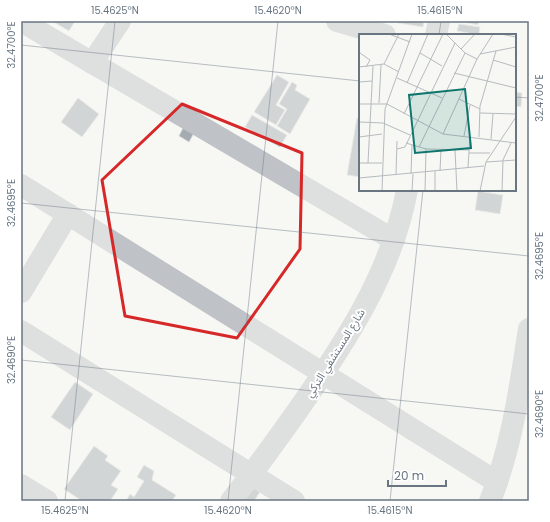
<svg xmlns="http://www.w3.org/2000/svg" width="550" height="522" viewBox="0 0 550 522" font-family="Poppins,'Noto Sans Arabic',sans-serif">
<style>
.building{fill:#a4abb1;stroke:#d8d8d7}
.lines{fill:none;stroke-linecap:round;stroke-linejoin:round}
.street{stroke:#bfc2c6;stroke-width:22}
.marked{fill:none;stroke:#d62828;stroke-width:3;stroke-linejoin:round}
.ticks{fill:none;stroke:#697682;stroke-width:1;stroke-opacity:0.45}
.labels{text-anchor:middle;stroke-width:4;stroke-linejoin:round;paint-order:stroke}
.street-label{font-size:11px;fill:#697682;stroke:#fff}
.inset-road{fill:none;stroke:#b6bbbf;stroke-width:1}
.view{fill:#0f766e;fill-opacity:0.15;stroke:#0f766e;stroke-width:2}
.inset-edge{fill:none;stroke:#697682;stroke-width:2}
.neatline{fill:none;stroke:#697682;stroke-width:1.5}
.ticks-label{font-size:10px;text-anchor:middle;fill:#697682}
</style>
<rect width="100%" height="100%" fill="#f7f7f4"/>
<g class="building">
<path d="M52,21H75L69,31Z"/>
<path d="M399,21H424L423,27L398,23Z"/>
<path d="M459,21H479L478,25Z"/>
<path d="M459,24L480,27L479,35L457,31Z"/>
<path d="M277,75L289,82L276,105L285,110L276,125L254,112Z"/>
<path d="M292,82L297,85L295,90L310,99L290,134L277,126L287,109L279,104Z"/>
<path d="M515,92L522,93L521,107L515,106Z"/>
<path d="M78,98L99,114L82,137L61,122Z"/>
<path d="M252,115L287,135L280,147L245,127Z"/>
<path d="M357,118L360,119V177L347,175Z"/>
<path d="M184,126L195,131L189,142L179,136Z"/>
<path d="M478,191L503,195L500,214L475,210Z"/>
<path d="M75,382L93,394L70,430L51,417Z"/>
<path d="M94,446L108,456L105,460L121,471L111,485L118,489L110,501H82L64,489Z"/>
<path d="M144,465L154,471L152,480L176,495L172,501H126L130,494L134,497L144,481L137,477Z"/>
<path d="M253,482L262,489L254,501H239Z"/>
</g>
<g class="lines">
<g class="street">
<path d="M21,21L394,240"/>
<path d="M337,21L385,35"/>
<path d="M436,35L439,21"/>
<path d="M92,63L120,21"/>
<path d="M21,185L497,482"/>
<path d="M21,292L68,214"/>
<path d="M21,331L294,501"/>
<path d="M21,485L47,501"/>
<path d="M231,501C254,472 276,441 298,410C345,343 392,272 407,190"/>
<path d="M490,501C512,446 520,387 529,329"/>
</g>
</g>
<path d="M0 0H550V522H0ZM182,104L302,153L300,249L237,338L125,316L102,180Z" fill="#f7f7f4" fill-opacity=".55" fill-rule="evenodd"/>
<path class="marked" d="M182,104L302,153L300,249L237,338L125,316L102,180Z"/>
<path class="ticks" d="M439,35L441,21M21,45L360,81M515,97L529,98M21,203L529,256M21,360L529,414M65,501L115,21M228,501L278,21M390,501L423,190"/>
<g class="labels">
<g class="street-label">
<text transform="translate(335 353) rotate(-58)" y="4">شارع المستشفي التركي</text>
</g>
</g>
<g transform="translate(359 34)">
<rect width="157" height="157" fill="#f7f7f4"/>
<path class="inset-road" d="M30,0L51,8M87,0L106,19L118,25M142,0L157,3M102,15L116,0M1,19L11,26L7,33M61,19L83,32M121,20L157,13M134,26L157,33M25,30L40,0M0,33L25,30L40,38M95,39L157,54M38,44L83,64M0,48L13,47M48,49L69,0M100,65L121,75M20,69L22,31M0,70H28L84,100L157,109M121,79L157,80M45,80L84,0M0,88L24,89L51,101M84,100L118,25L134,0M105,102L111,71M0,103L23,100M120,103L121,72L137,17M132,105L134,80M47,109L67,115L110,116M60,113L106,19M38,115L46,113L96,9M96,116L98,157M110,119H131M127,128L157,126M0,129H23M9,129L14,32M109,133L111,102M81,137L82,115M52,140L53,111M37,141L38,107M0,144L125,132M23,157L26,75L53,0M53,157L54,140M66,157L67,115M76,157V137M121,157L127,128L157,83M143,157L144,126L152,109"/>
<path class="view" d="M106,55L112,114L56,119L50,61Z"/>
<rect width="157" height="157" class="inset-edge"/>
</g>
<rect width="550" height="522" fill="none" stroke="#ffffff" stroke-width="44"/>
<path d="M388 480v6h58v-6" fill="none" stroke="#697682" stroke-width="2"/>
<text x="394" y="480" font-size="12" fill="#697682" stroke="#ffffff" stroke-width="3" paint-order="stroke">20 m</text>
<rect x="22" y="22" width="506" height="478" class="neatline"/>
<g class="ticks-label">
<text x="115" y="14">15.4625°N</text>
<text x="278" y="14">15.4620°N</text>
<text x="440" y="14">15.4615°N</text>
<text transform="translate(11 45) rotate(-90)" y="4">32.4700°E</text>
<text transform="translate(539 98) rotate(-90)" y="4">32.4700°E</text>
<text transform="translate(11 203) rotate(-90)" y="4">32.4695°E</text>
<text transform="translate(539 256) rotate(-90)" y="4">32.4695°E</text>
<text transform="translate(11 360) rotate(-90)" y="4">32.4690°E</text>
<text transform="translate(539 414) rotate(-90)" y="4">32.4690°E</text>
<text x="65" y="514">15.4625°N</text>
<text x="228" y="514">15.4620°N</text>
<text x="390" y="514">15.4615°N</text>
</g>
</svg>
